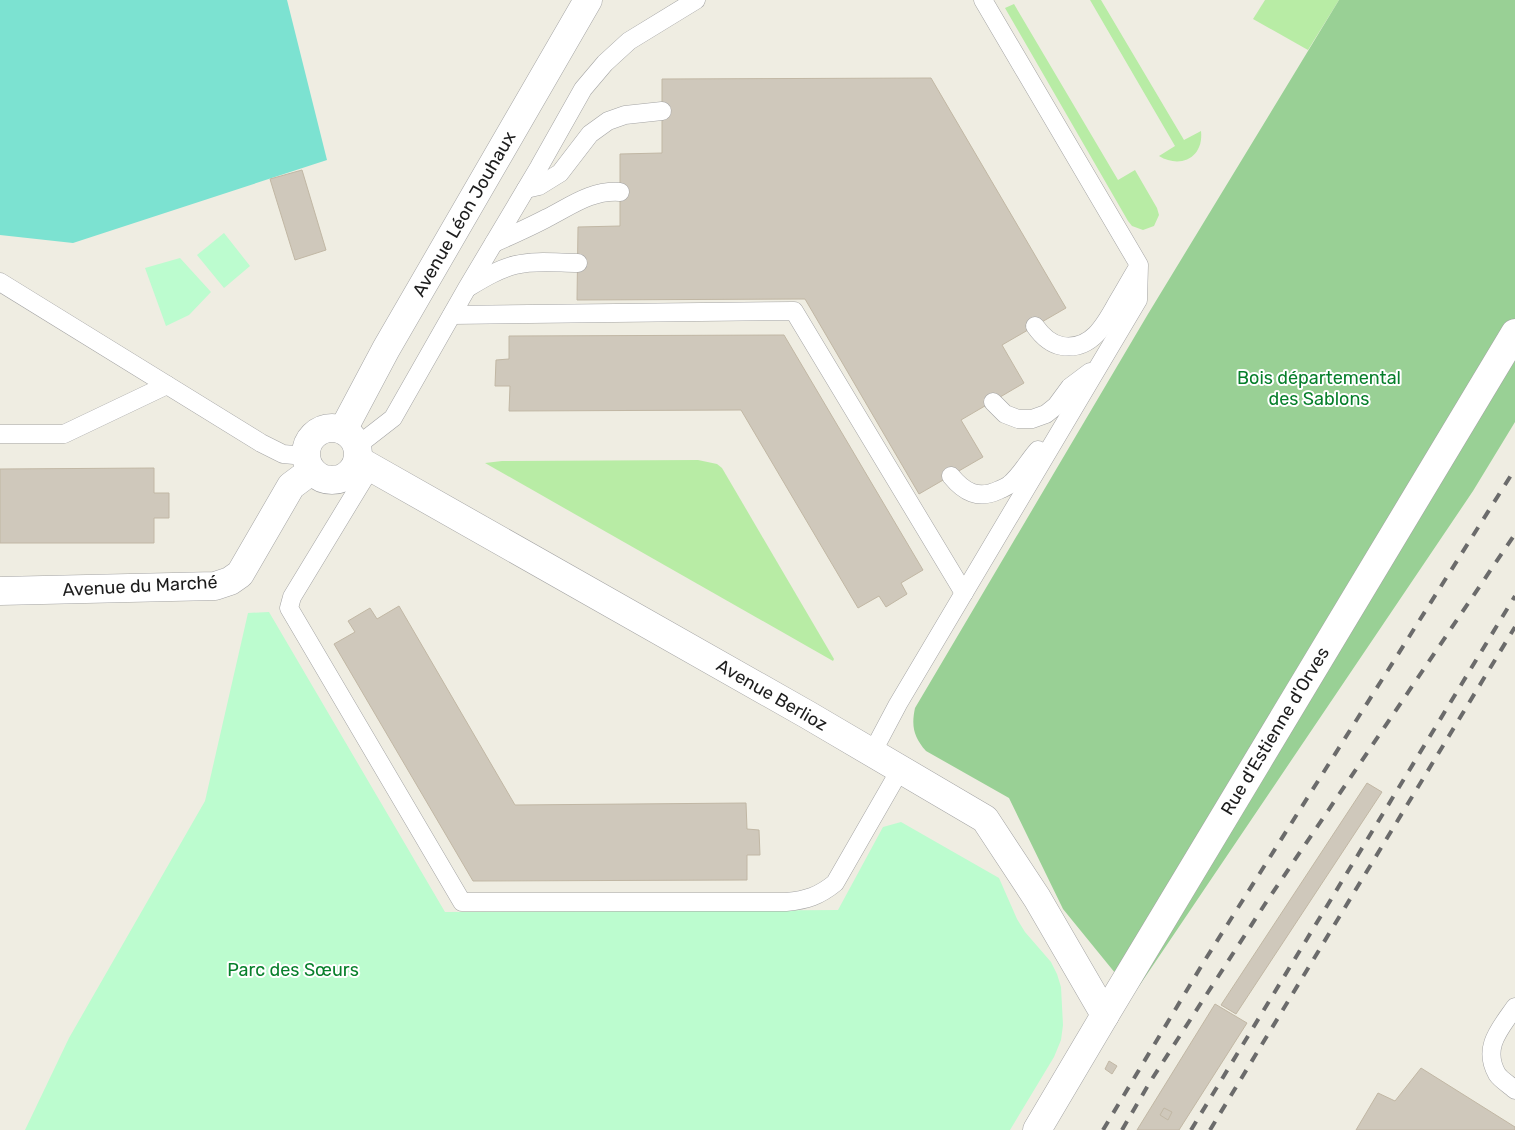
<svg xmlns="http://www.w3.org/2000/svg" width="1515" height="1130" viewBox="0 0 1515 1130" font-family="Rubik,sans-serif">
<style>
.grass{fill:#b8eca5}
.forest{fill:#99d095}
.park{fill:#bcfccf}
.pitch{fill:#7ce2d1}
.building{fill:#cfc8bb;stroke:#c1b7a4}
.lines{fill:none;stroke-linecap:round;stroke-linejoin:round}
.service-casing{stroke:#a4a4a4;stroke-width:19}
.minor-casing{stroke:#a4a4a4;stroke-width:29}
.tertiary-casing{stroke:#a4a4a4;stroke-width:29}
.service{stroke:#fff;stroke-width:18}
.minor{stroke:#fff;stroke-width:28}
.tertiary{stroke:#fff;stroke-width:28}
.rail{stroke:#6b6b6b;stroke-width:4;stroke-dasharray:10 10;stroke-linecap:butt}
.labels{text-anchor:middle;stroke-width:4;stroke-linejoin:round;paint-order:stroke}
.street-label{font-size:18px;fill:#1d1d1d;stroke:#fff}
.park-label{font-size:18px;fill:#077f2b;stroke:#fff}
</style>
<rect width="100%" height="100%" fill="#efede2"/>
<g class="grass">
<path d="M1090,0H1101L1184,140L1201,131C1204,158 1180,169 1159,156L1175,146Z"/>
<path d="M1265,0H1339L1308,50L1253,19Z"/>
<path d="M1014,4L1118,180L1135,170L1157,208L1159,215L1154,226L1143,230L1132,226L1128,221L1005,8Z"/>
<path d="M698,460L717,464L722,468L834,659L833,661L485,463L502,461Z"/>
</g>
<path class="forest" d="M1339,0H1515V422L1473,491L1133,995L1063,909L1009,798L926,751C914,737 911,727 915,708L1148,314Z"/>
<g class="park">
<path d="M224,233L250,266L224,288L197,255Z"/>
<path d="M180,258L211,292L189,315L166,326L145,268Z"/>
<path d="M269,612L445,912L838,910L883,827L901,822L999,878L1017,919L1025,932L1051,962L1057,974L1061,987L1063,1025L1061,1040L1054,1057L1010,1130H25L69,1038L205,801L248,613Z"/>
</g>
<path class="pitch" d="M0,0H287L327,160L73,243L0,235Z"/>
<g class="building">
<path d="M931,78L1066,308L1002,345L1024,383L961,420L983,457L919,494L805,299L577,300L578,227L620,226V154L662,153V79Z"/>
<path d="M302,170L326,250L295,260L270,179Z"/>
<path d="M784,335L923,570L901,583L907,594L886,607L879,596L858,608L741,410L509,411L510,386H495L496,360L509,359V336Z"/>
<path d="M154,468V493H169V518H154V543H0V469Z"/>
<path d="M399,606L515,805L746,803L747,829L759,830L760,855H747V880L473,881L334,644L355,632L348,621L370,608L377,619Z"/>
<path d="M1367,783L1382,792L1236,1014L1221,1005Z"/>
<path d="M1215,1004L1247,1023L1179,1130H1137Z"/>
<path d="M1109,1061L1117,1066L1112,1074L1105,1069Z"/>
<path d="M1421,1068L1515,1127V1130H1356L1378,1093L1395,1101Z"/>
<path d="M1164,1108L1172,1112L1168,1120L1160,1115Z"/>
</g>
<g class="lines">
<defs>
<g id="service">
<path d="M526,189L539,186L560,173L590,134L608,121L625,115L662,111"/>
<path d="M494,243C512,235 530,227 547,218C571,206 591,190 620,192"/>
<path d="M0,282L261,443L283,454L305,456"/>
<path d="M469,287C484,278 499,269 515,265C535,260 558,263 578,263"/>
<path d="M452,315L794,311L964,593"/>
<path d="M1035,326C1042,336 1050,344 1062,346C1092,351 1106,323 1118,301C1125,290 1131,278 1138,267"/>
<path d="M993,402L1005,414L1018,419H1032L1046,414L1056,406L1070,387L1090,372"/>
<path d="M0,434H64L167,385"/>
<path d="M357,446L393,418L467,288L539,167L583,89L605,63L629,41L696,0"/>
<path d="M371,467L292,597L289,608L462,902H786C807,900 819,896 835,883L900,770"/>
<path d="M951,476C964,492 978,500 999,490C1003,488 1007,487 1010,484C1021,475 1028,461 1038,450"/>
<path d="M872,753L898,704L1138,300L1139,265L983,0"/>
<path d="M1515,1007C1500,1029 1482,1047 1497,1074C1501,1080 1510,1085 1515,1090"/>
</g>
<g id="minor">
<path d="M0,591L215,586L230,581L240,574L291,486L311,471"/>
<path d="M1105,1015L1515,333"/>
</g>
<g id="tertiary">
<circle cx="332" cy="454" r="26"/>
<path d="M343,430L386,349L588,0"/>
<path d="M358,460L808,715L985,819L1037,898L1105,1015L1037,1130"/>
</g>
</defs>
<use href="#service" class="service-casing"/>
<use href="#minor" class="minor-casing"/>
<use href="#tertiary" class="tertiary-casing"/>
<use href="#service" class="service"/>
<use href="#minor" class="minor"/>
<use href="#tertiary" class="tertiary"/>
<g class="rail">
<path d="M1103,1130L1205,960L1515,469"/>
<path d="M1122,1130L1150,1082L1265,904L1515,534"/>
<path d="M1191,1130L1515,596"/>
<path d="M1210,1130L1515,627"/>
</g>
</g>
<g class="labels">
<g class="street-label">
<text transform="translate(464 214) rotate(-60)" y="6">Avenue Léon Jouhaux</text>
<text transform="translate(140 586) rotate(-3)" y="6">Avenue du Marché</text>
<text transform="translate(772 695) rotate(30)" y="6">Avenue Berlioz</text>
<text transform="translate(1275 731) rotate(-59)" y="6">Rue d'Estienne d'Orves</text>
</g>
<g class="park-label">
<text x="1319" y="384">Bois départemental<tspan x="1319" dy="21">des Sablons</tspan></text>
<text x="293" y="976">Parc des Sœurs</text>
</g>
</g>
</svg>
